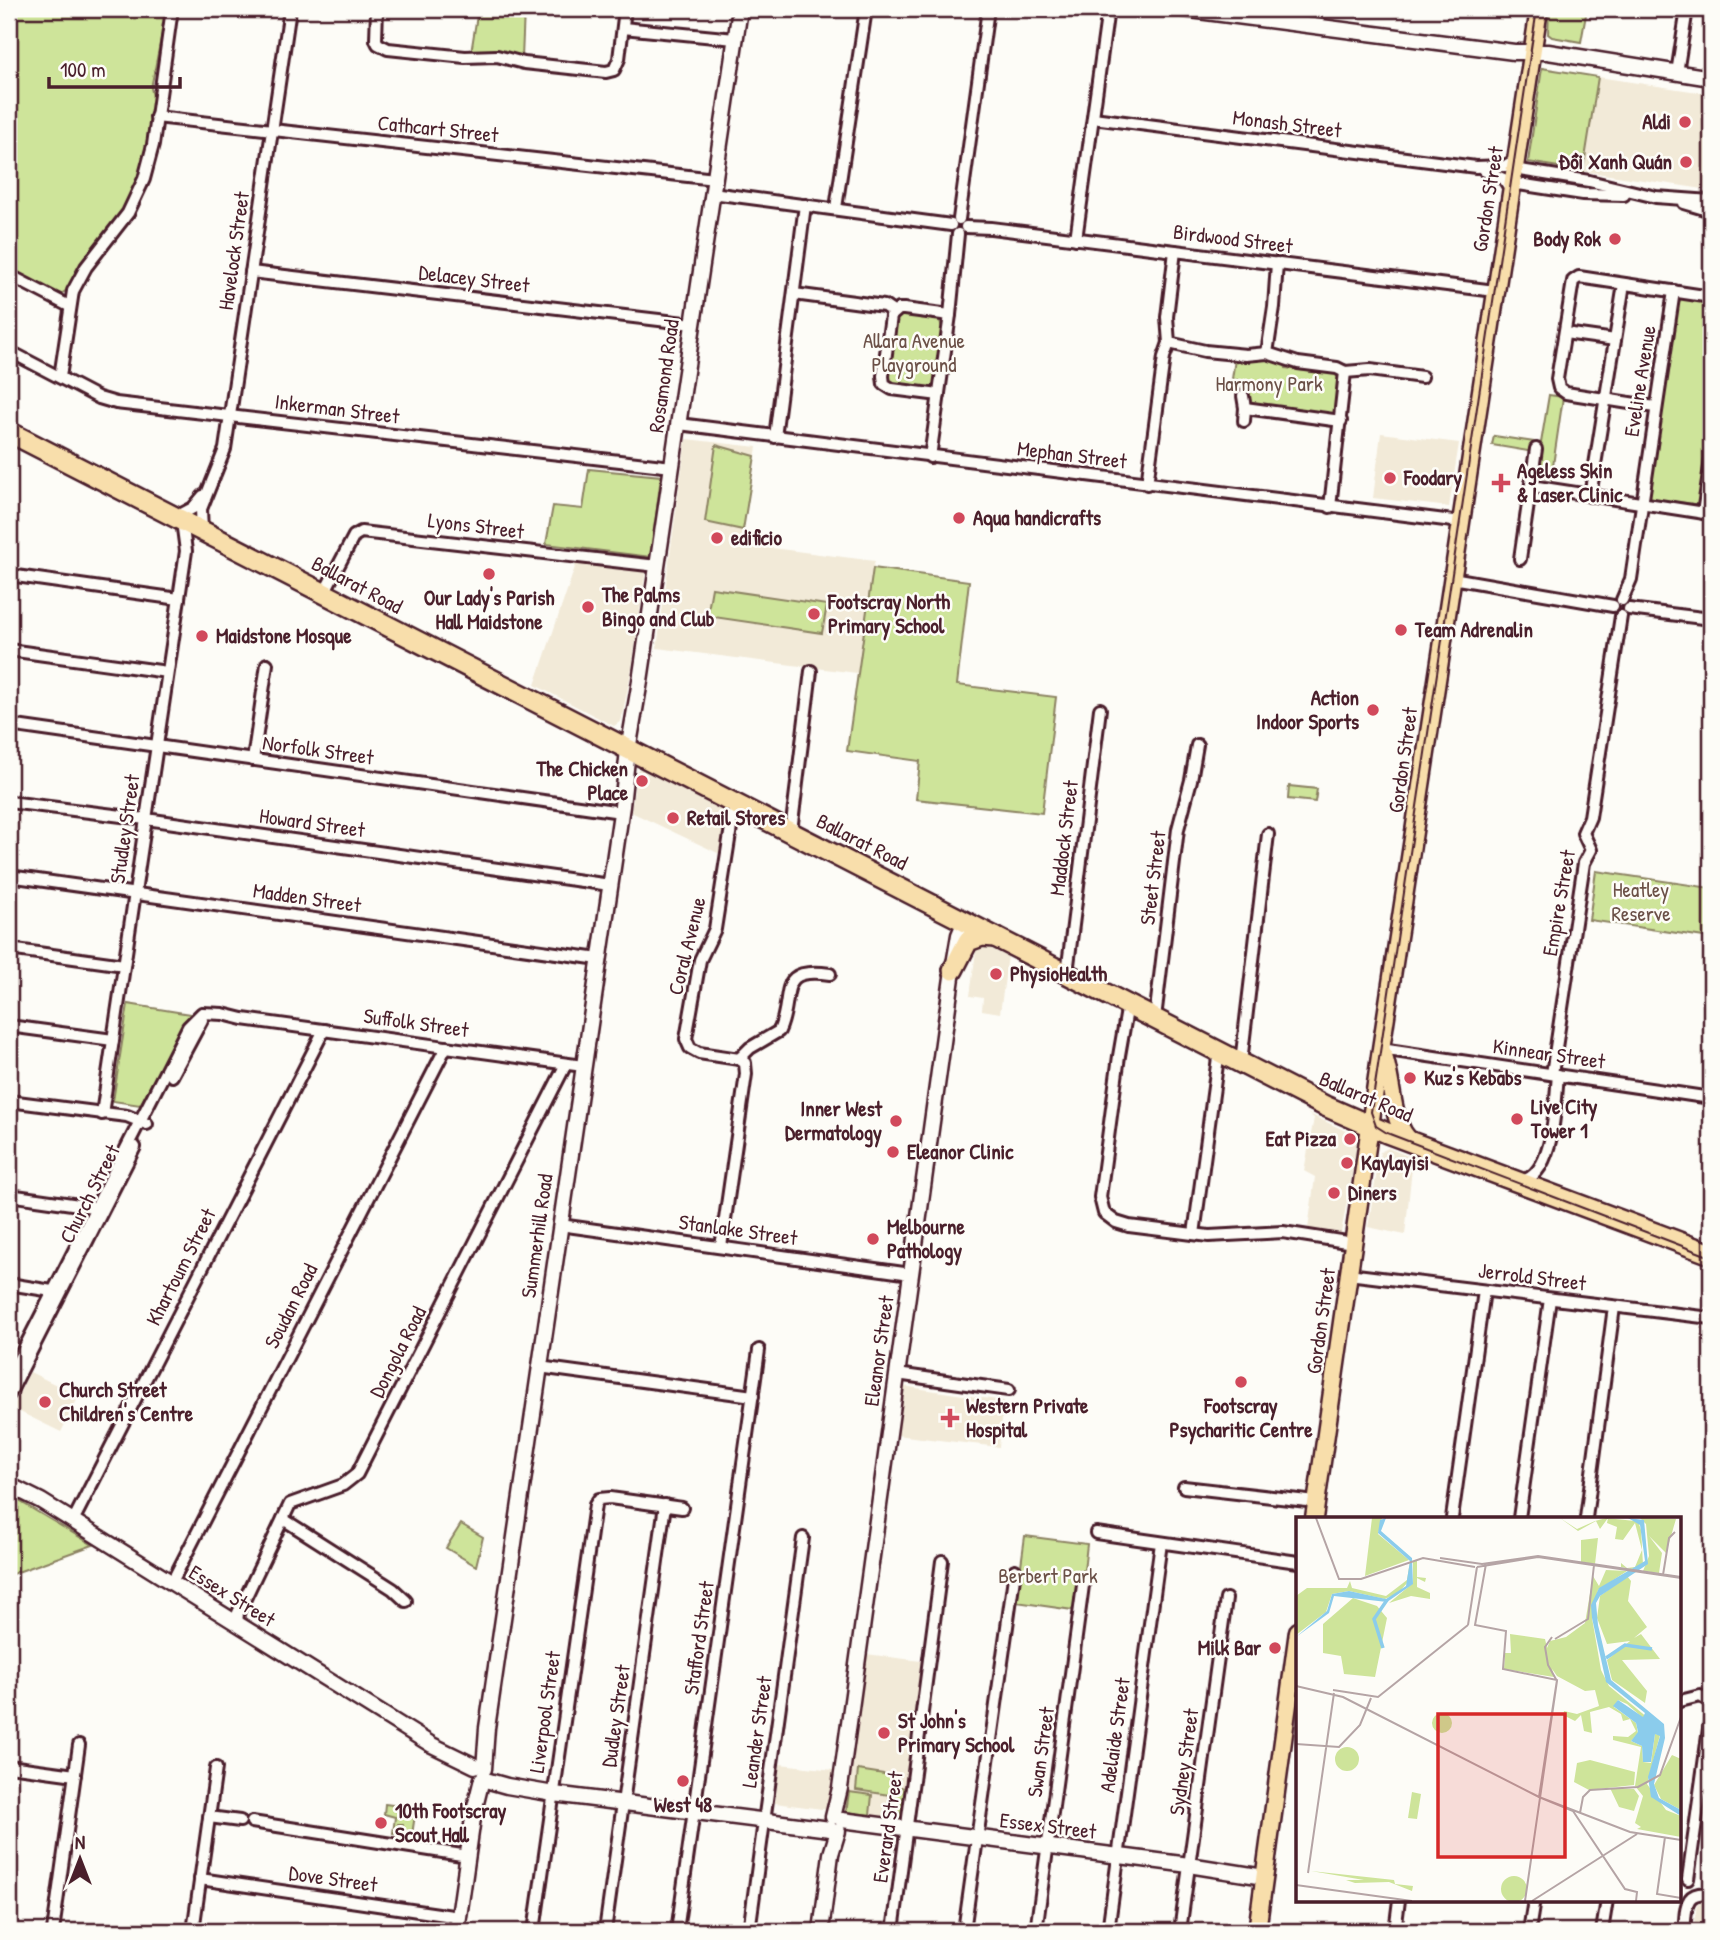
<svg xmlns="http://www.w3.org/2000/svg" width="1720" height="1940" viewBox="0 0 1720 1940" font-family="'Patrick Hand',sans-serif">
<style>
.built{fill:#f2ead8}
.green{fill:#cee49a;stroke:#8c8262;stroke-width:2}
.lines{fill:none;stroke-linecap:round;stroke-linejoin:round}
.street-casing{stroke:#4a1f2b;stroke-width:16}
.secondary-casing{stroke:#4a1f2b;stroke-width:19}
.primary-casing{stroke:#4a1f2b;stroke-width:21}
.highway-casing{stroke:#4a1f2b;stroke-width:24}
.street{stroke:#fdfcf7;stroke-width:10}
.secondary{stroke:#fdfcf7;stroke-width:14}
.primary{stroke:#f8deab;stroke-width:16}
.highway{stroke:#f8deab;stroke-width:19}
.tram{stroke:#4a1f2b;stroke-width:2}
.poi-dot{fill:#d1495b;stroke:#fdfcf7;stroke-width:2.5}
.labels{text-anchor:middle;stroke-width:5;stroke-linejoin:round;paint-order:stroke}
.poi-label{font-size:21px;font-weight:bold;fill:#4a1f2b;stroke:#fdfcf7;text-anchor:start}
.street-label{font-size:21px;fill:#4a1f2b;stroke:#fdfcf7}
.park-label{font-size:21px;fill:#6b5047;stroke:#fdfcf7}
.inset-river{fill:none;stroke:#8bccec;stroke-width:3.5}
.inset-road{fill:none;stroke:#b5a4a5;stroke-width:2}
.view{fill:#d62828;fill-opacity:0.15;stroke:#d62828;stroke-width:3.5}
.inset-edge{fill:none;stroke:#4a1f2b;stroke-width:3.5}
</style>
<rect width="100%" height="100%" fill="#fdfcf7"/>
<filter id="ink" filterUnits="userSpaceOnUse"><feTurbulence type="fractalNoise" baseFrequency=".0143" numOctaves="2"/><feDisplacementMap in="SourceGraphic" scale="14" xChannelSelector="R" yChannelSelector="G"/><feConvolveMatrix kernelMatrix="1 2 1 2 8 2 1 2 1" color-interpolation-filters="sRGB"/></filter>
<g filter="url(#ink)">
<g class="built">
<path d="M1598,77L1711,94L1710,190L1583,171Z"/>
<path d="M1381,433L1459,443L1449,507L1373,498Z"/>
<path d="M686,439L757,447L741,544L875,561L873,568L969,581L957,684L1056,697L1042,813L916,799L920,761L847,751L857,673L657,648Z"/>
<path d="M577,561L646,568L632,668L621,721L614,726L535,685Z"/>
<path d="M644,767L705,798L726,813L720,854L631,812L637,770Z"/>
<path d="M977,943L1008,956L1000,1013L982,1010L983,998L970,996Z"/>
<path d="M1307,1113L1359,1137L1340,1238L1308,1229L1315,1177L1304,1171L1314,1118Z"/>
<path d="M1388,1148L1413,1158L1405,1235L1368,1227L1380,1152Z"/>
<path d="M30,1372L79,1396L61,1432L12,1408Z"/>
<path d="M902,1386L1004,1401L999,1447L896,1435Z"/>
<path d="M866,1654L921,1661L901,1819L775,1803L780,1764L851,1772Z"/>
<path d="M1704,1901L1711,1902V1931H1693L1697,1904Z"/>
</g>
<g class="green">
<path d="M9,9H167L151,88L154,100L140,177L122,216L88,255L70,288L61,294L52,292L9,269Z"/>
<path d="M478,9H524L522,59L471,53Z"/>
<path d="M1549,9H1587L1581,42L1552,37L1548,34Z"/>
<path d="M1542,68L1598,77L1583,171L1528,162Z"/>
<path d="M1677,296L1711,301V427L1700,505L1648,498Z"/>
<path d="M902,314L931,317L940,321L942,328L935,384L927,390L893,386L887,378L896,317Z"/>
<path d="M1268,358L1285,364L1286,368L1321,373L1323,369L1334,371L1340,376L1341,383L1338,385V411L1334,415L1248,405L1242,392V381L1232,379L1235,359Z"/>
<path d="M1549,395L1563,397L1551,479L1536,477L1540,453L1492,445L1494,436L1541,443Z"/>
<path d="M716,445L755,456L743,530L705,522Z"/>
<path d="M589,469L661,476L651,557L546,544L553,506L583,509Z"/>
<path d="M873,568L969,581L957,685L1056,697L1042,813L916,799L920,761L847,751Z"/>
<path d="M712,588L827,605L822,633L707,616Z"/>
<path d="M1289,786L1317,789L1315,802L1288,799Z"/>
<path d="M1596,871L1711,888V938L1589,920Z"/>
<path d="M128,1004L190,1014L140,1105L113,1101Z"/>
<path d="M9,1495L93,1545L9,1575Z"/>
<path d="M461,1524L483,1537L476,1566L446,1548Z"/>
<path d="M1025,1536L1087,1544L1084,1571H1078L1073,1610L1016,1602Z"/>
<path d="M858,1770L897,1776L896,1786L905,1788L901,1819L887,1818L890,1795L856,1790Z"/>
<path d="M849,1792L872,1795L870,1815L846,1812Z"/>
<path d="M385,1804L416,1808L412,1835L402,1834L403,1824H398L397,1833H393L395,1817L384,1814Z"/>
</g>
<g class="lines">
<defs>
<g id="street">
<path d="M377,9L376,40L378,44L388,49L465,57L497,56L524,63L606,72L614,70L619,59L625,9"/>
<path d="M623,28L735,39"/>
<path d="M1677,73L1687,9"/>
<path d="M156,117L715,179"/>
<path d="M1093,118L1476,167L1505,166L1515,160"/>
<path d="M1514,169L1589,181L1656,197L1711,201"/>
<path d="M1485,171L1504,179L1511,190"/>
<path d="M1512,183L1583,194L1624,195"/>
<path d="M712,193L951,225"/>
<path d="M1684,203L1711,211"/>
<path d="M836,208L866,9"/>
<path d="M959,219L988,9"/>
<path d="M966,227L991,228L1495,291"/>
<path d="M1076,239L1108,9"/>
<path d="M1175,251L1167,317L1169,343L1205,351L1246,355L1267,353L1298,363L1337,368L1345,372L1370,370L1422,377"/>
<path d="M251,272L693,324"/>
<path d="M9,275L69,306"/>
<path d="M794,294L884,306L893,312"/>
<path d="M1565,333L1615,340"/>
<path d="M9,351L99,398L116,403L672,467"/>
<path d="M1267,353L1274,307L1277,263"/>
<path d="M60,377L73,291L86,267L128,213L144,179L153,145L172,9"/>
<path d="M939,395L892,389L884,384L883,376L891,316L899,309H904L950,315"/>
<path d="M1243,396L1245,408L1244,421"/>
<path d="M1655,407L1566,393L1559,388L1557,379L1573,281L1579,277L1711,297"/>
<path d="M1245,408L1341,421"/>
<path d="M679,424L1461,522"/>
<path d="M775,437L805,205"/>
<path d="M930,457L950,315L958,234"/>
<path d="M1147,484L1164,357L1169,343"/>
<path d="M1531,486L1711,514"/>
<path d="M1590,496L1624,284"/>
<path d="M1330,507L1345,372"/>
<path d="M1703,513L1711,460"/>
<path d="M176,517L193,508L203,496"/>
<path d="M202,531L201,509L225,449L290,9"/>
<path d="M1520,559L1536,449"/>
<path d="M9,575L179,599"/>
<path d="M1452,578L1613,606"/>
<path d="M324,593L354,536L361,532L657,566"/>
<path d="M1622,600L1631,579L1674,291"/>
<path d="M1629,609L1711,619"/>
<path d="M9,650L167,672"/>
<path d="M9,725L621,812"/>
<path d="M253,760L267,664"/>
<path d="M9,802L146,819L610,885"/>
<path d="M735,802L715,929L700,960L686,1039L690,1048L699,1053L739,1059"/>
<path d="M791,831L811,671"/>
<path d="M9,876L599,959"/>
<path d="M9,949L124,965"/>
<path d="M1067,973L1100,709"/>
<path d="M1128,1004L1119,1056L1100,1197L1104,1213L1116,1222L1129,1226L1209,1236L1283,1232L1353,1243"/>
<path d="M1155,1018L1178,829L1191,780L1197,745"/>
<path d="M9,1026L113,1040"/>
<path d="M1381,1049L1711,1098"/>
<path d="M739,1059L750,1048L779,1031C795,996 774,966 830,974"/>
<path d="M1241,1062L1268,834"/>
<path d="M1552,1074L1584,863L1591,850L1583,833L1590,817L1621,616"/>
<path d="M172,1076L202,1020"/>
<path d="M9,1101L127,1116L147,1124"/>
<path d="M102,1114L186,551L182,521"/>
<path d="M1521,1181C1555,1175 1555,1102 1558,1075"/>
<path d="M9,1195L100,1208"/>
<path d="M560,1225L911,1274"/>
<path d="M1194,1234L1219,1050"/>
<path d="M721,1247L746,1074L745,1063L739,1059"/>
<path d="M1348,1274L1711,1318"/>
<path d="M9,1284L58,1292"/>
<path d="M539,1367L753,1396"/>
<path d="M897,1374L1009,1390"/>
<path d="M9,1378L188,1027L202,1013L223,1014L243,1019L583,1066"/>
<path d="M9,1395L135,1147"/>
<path d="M1184,1487L1316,1502"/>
<path d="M1452,1518L1484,1291"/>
<path d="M1519,1518L1550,1299"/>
<path d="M1586,1518L1614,1307"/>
<path d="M283,1519L393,1589L406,1601"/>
<path d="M73,1521L324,1030"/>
<path d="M1096,1533L1298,1562"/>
<path d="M172,1582L446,1047"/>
<path d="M237,1623L238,1613L290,1504L343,1485L357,1474L566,1064"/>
<path d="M1680,1701L1700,1696L1711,1702"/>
<path d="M9,1766L75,1775"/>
<path d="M209,1817L240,1821"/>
<path d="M252,1822L468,1856"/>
<path d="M200,1879L459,1917"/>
<path d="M1688,1879L1711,1714"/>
<path d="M53,1931L79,1745"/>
<path d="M193,1931L216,1768"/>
<path d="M534,1931L595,1505L599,1499L610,1498L682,1508"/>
<path d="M605,1931L665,1505"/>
<path d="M677,1931L759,1350"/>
<path d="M749,1931L803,1538"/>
<path d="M893,1931L942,1561"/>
<path d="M964,1931L1015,1570"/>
<path d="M1036,1931L1084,1578"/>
<path d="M1108,1931L1161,1543"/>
<path d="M1180,1931L1226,1599"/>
<path d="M1395,1931L1399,1900"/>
<path d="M1529,1931L1534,1900"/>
<path d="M1602,1931L1607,1900"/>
<path d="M1684,1931C1687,1909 1682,1890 1711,1894"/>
</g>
<g id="secondary">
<path d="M1183,9L1514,52H1548L1711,78"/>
<path d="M9,1485L41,1501L432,1745L475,1766"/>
<path d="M484,1769L487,1728L622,806L628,750L640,681L740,9"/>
<path d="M482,1779L507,1786L554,1794L830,1829"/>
<path d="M833,1817L840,1788L953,970L959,935L965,921"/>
<path d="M842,1820L1189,1865L1264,1877"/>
<path d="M457,1931L474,1811L482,1779"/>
<path d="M821,1931L831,1854L838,1831"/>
</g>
<g id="primary">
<path d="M1382,1051C1394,1078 1389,1124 1412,1142"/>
<path d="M1314,1518L1381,1049L1539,9"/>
<path d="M1257,1931L1298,1631"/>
</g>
<g id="highway">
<path d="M9,432L1325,1106L1387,1133L1711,1254"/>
<path d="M953,970L968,941L982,936L995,937"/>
</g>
</defs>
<use href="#street" class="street-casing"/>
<use href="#secondary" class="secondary-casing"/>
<use href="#primary" class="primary-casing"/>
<use href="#highway" class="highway-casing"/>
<use href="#street" class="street"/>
<use href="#secondary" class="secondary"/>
<use href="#primary" class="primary"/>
<use href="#highway" class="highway"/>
<path class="tram" d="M1537,9L1371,1112L1376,1126L1387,1133L1711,1257"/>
</g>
</g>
<g class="poi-dot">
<circle cx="1685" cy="122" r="7"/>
<circle cx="1686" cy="162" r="7"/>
<circle cx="1615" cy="239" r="7"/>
<circle cx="1390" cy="478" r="7"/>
<path d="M1497.5 472.5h7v7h7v7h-7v7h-7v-7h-7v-7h7z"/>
<circle cx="959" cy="518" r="7"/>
<circle cx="717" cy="538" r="7"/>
<circle cx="489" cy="574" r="7"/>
<circle cx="588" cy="607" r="7"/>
<circle cx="814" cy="614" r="7"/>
<circle cx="1401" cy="630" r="7"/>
<circle cx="202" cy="636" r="7"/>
<circle cx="1373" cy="710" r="7"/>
<circle cx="642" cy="781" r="7"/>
<circle cx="673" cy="818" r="7"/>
<circle cx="996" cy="974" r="7"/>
<circle cx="1410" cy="1078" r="7"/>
<circle cx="1517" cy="1119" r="7"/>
<circle cx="896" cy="1121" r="7"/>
<circle cx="1350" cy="1139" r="7"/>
<circle cx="893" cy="1152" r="7"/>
<circle cx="1347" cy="1163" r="7"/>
<circle cx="1334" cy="1193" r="7"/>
<circle cx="873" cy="1239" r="7"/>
<circle cx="1241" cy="1382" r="7"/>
<circle cx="45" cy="1402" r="7"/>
<path d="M946.5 1407.5h7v7h7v7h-7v7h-7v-7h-7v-7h7z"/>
<circle cx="1275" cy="1648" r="7"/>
<circle cx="884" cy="1733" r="7"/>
<circle cx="683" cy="1781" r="7"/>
<circle cx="381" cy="1823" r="7"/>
</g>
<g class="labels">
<g class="poi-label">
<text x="1671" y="129" text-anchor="end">Aldi</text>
<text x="1672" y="169" text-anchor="end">Đồi Xanh Quán</text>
<text x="1601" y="246" text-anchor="end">Body Rok</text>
<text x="1517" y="478">Ageless Skin<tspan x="1517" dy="24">&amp; Laser Clinic</tspan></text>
<text x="1404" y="485">Foodary</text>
<text x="973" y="525">Aqua handicrafts</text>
<text x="731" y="545">edificio</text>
<text x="602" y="602">The Palms<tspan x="602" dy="24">Bingo and Club</tspan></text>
<text x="489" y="605" text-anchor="middle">Our Lady's Parish<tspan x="489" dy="24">Hall Maidstone</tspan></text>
<text x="828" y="609">Footscray North<tspan x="828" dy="24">Primary School</tspan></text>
<text x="1415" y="637">Team Adrenalin</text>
<text x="216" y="643">Maidstone Mosque</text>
<text x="1359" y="705" text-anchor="end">Action<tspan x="1359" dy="24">Indoor Sports</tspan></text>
<text x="628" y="776" text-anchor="end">The Chicken<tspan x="628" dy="24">Place</tspan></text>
<text x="687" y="825">Retail Stores</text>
<text x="1010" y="981">PhysioHealth</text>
<text x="1424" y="1085">Kuz's Kebabs</text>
<text x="1531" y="1114">Live City<tspan x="1531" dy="24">Tower 1</tspan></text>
<text x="882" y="1116" text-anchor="end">Inner West<tspan x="882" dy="24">Dermatology</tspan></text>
<text x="1336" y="1146" text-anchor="end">Eat Pizza</text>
<text x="907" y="1159">Eleanor Clinic</text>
<text x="1361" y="1170">Kaylayisi</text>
<text x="1348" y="1200">Diners</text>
<text x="887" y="1234">Melbourne<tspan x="887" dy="24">Pathology</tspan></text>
<text x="59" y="1397">Church Street<tspan x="59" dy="24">Children's Centre</tspan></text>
<text x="966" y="1413">Western Private<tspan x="966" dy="24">Hospital</tspan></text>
<text x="1241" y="1413" text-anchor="middle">Footscray<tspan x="1241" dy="24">Psycharitic Centre</tspan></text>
<text x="1261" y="1655" text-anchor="end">Milk Bar</text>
<text x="898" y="1728">St John's<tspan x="898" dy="24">Primary School</tspan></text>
<text x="683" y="1812" text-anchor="middle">West 48</text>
<text x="395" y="1818">10th Footscray<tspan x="395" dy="24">Scout Hall</tspan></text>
</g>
<g class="street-label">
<text transform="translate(1287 124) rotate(7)" y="7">Monash Street</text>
<text transform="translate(438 129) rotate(6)" y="7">Cathcart Street</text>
<text transform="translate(1488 199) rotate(-81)" y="7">Gordon Street</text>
<text transform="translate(1233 239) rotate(7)" y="7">Birdwood Street</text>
<text transform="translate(234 251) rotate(-82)" y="7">Havelock Street</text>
<text transform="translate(474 279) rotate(7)" y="7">Delacey Street</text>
<text transform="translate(664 376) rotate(-82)" y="7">Rosamond Road</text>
<text transform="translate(1640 381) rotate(-81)" y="7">Eveline Avenue</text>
<text transform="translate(337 409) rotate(7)" y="7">Inkerman Street</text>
<text transform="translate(1072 455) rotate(7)" y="7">Mephan Street</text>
<text transform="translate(476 526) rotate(7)" y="7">Lyons Street</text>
<text transform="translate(357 585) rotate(28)" y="7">Ballarat Road</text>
<text transform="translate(318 750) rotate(8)" y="7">Norfolk Street</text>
<text transform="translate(1403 760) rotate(-82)" y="7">Gordon Street</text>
<text transform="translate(312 823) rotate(8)" y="7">Howard Street</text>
<text transform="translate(125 829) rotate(-82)" y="7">Studley Street</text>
<text transform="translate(1064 838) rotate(-83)" y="7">Maddock Street</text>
<text transform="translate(862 842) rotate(27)" y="7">Ballarat Road</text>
<text transform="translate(1153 878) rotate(-83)" y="7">Steet Street</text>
<text transform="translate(307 898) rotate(8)" y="7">Madden Street</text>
<text transform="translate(1559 903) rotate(-80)" y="7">Empire Street</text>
<text transform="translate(687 946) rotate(-76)" y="7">Coral Avenue</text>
<text transform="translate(416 1023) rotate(8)" y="7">Suffolk Street</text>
<text transform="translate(1549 1054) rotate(8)" y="7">Kinnear Street</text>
<text transform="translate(1366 1097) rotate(23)" y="7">Ballarat Road</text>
<text transform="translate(90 1194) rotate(-63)" y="7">Church Street</text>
<text transform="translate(738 1230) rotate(8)" y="7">Stanlake Street</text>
<text transform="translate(537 1236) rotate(-82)" y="7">Summerhill Road</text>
<text transform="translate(181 1267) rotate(-63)" y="7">Khartoum Street</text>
<text transform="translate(1532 1277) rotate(7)" y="7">Jerrold Street</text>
<text transform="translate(291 1306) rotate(-63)" y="7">Soudan Road</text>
<text transform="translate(1321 1321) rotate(-82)" y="7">Gordon Street</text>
<text transform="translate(879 1351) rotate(-82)" y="7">Eleanor Street</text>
<text transform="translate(398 1352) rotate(-63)" y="7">Dongola Road</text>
<text transform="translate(232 1596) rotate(32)" y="7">Essex Street</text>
<text transform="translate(699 1638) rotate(-82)" y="7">Stafford Street</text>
<text transform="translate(545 1712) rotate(-82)" y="7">Liverpool Street</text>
<text transform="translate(616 1716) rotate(-82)" y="7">Dudley Street</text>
<text transform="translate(757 1732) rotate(-82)" y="7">Leander Street</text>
<text transform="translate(1115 1735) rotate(-82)" y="7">Adelaide Street</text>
<text transform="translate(1041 1752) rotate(-82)" y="7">Swan Street</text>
<text transform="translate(1184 1762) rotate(-82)" y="7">Sydney Street</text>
<text transform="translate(1048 1826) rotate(7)" y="7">Essex Street</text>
<text transform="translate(888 1827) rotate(-82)" y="7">Everard Street</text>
<text transform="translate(333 1879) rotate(8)" y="7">Dove Street</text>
</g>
<g class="park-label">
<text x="914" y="348">Allara Avenue<tspan x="914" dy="24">Playground</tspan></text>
<text x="1269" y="391">Harmony Park</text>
<text x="1641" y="897">Heatley<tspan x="1641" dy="24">Reserve</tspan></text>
<text x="1048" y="1583">Berbert Park</text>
</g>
</g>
<g transform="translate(1296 1517)">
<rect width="385" height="385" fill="#fdfcf7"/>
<path d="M76,1H86L82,17L113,43L69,59ZM264,1L281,12L299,4L310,1L339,4L343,7L345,13L347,48L335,52L325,50V46L331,51L339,50L346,33L339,6L327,23L319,22L321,10L311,6L312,1L304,12L300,4L282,14ZM344,1L380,2L370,36L353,19L366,36L363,56L347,54L353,39L350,7ZM302,21L299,47L285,45V23ZM114,44L113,64L102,76L89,82L53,74L36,77L30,95L0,118V79L11,71H51L54,64L56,71L90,79L111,63ZM117,44H121V60L130,61L129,65L121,61V70L134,76V82L115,79L93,86L117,66ZM310,53L331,54L302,73L296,101L305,153L313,169L363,210L364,216L331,187L322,183L318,190L340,206L342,216L335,224L346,229L347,245L355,246L359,217L364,218L351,267L370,293L385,299V320L341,312L345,310L339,306L347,279L339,269L345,230L317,223V219L332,220L340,214L334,202L327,204L325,197L313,190L294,195L296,216L288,214L285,198L279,204L267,198L268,194L281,197L303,189L299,173L289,174L261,159L254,149L251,131L254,124L270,120L289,106L297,59L303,69ZM331,59L335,64L332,84L351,110L338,121L345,117L364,142L326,143L351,174L349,186L316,163L311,143L334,124L311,127L301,101L304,79ZM57,81L81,89L91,101L79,160L48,157L45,139L27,136V107ZM214,117L249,122L258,160L208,152L209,136H215ZM136 206a10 10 0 1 1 20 0a10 10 0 1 1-20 0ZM39 242a12 12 0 1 1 24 0a12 12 0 1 1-24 0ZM376,238L385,242V293L365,282L358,268ZM294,243L339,255L338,268L293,273L278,265L281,246ZM314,271L338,272L343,279L338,294L323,290ZM116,275L125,277L121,302L112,301ZM15,354L98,363L99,367L117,369L116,374L93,365L59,366L50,363H68ZM205 372a13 13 0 1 1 26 0a13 13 0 1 1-26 0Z" fill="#cee49a"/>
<path d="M90,1L85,14L116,41L117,67L91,85L38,79L33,96L0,120L31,94L36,77L53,74L90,82L110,69L114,44L82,16L84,3ZM332,1L348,3L352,47L304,79L300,86L302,108L315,163L368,207L369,221L358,267L363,281L385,293V299L355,280L352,260L364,219L359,217L355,245H347L346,229L335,224L342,215L340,206L317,189L322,183L347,200L349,196L310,165L296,101L295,88L303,71L349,44L344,8Z" fill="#8bccec"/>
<path class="inset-river" d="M87,131L78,102L91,83M310,141L329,128L356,132"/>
<path class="inset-road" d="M20,1L43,62H65L127,41L179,50M144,41L186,47L242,39L385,60M190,47L179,108L210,114L207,152L261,163L243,280L277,294L329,372L341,375L340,384M181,50L242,40L385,61M367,58L373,21L379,15M172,108L181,50M259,122L292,102L298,48M0,169L47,180L243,280L334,315L385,323M37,173L82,180L172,108M0,227L43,230L64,208L75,181M284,296L287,280L294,273L342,270L364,258L385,200M369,320L361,377L385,381M12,356L38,176M0,368L116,384M229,384L261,164L252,148L249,130L256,120M236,384L341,317"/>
<path class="view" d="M142,197H269V340H142Z"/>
<rect width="385" height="385" class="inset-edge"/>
</g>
<rect width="1720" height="1940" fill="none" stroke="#fdfcf7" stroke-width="35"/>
<rect x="18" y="18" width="1685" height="1905" fill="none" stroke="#4a1f2b" stroke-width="2.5" filter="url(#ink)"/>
<g transform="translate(80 1859)" stroke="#fdfcf7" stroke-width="5" paint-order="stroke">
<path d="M0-5L12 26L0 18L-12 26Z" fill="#4a1f2b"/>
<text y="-10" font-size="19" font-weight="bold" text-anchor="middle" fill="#4a1f2b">N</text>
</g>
<path d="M49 77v10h131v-10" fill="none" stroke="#4a1f2b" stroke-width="3.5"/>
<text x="60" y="77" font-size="21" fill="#4a1f2b" stroke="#fdfcf7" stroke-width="5" paint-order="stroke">100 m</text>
</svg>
